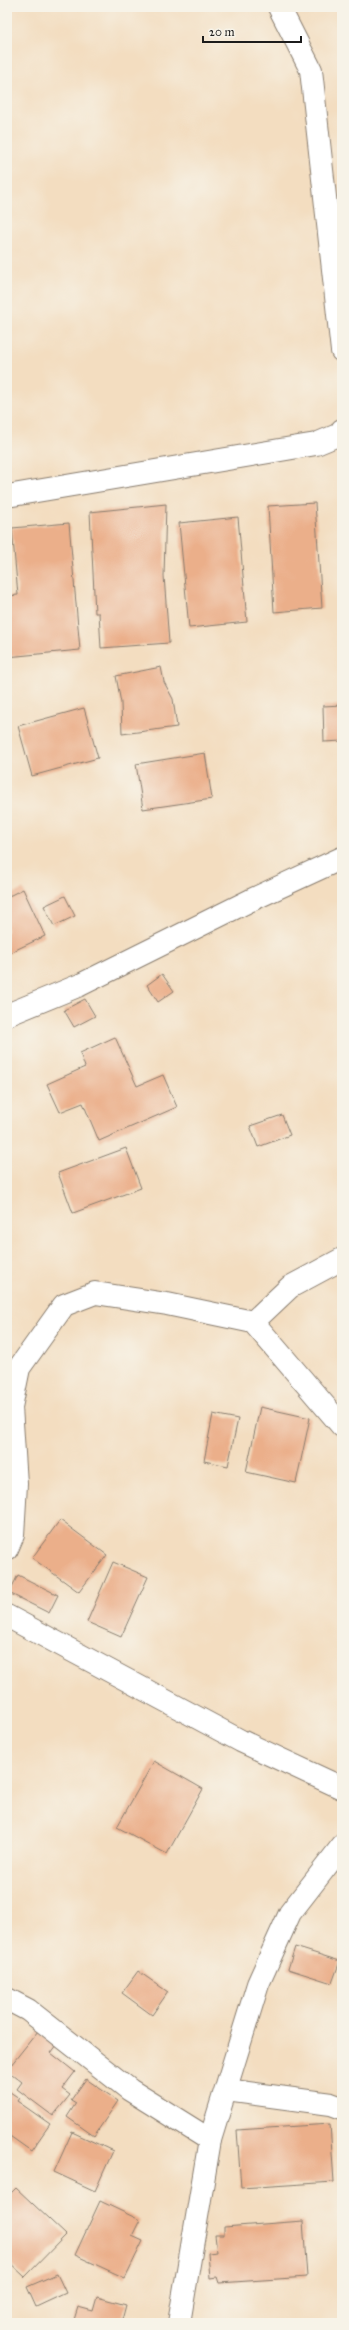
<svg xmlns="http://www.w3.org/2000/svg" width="349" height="2330" viewBox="0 0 349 2330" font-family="'IM FELL Great Primer',serif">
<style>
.building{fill:#ebaf8a}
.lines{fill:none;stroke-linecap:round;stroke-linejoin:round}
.street-casing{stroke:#887c6e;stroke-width:24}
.street{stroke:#fff;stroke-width:22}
</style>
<rect width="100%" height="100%" fill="#f7f3e8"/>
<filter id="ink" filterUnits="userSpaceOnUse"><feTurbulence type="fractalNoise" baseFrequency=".025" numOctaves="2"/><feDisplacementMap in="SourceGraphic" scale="8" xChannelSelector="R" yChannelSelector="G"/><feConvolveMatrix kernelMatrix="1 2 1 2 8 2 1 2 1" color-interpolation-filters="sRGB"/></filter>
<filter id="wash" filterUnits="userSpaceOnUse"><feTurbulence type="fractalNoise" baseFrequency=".012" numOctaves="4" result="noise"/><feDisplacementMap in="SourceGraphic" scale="16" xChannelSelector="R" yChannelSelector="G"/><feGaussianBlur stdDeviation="0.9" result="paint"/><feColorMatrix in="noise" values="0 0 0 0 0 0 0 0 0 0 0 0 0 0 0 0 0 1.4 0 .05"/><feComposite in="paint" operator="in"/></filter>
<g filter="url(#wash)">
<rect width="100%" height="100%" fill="#f3ddc0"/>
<g id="blocks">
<g class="building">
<path d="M315,503L322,608L274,612L268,506Z"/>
<path d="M166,504L164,576L169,643L101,648L99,613H95L90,512Z"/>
<path d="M238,517L247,622L189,628L179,523Z"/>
<path d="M69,523L80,650L7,657V596L18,595L12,528Z"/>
<path d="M161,667L164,682L173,699L177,727L122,734L121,703L116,676Z"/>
<path d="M342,705V741L324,742L323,706Z"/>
<path d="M84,708L98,758L32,776L18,726Z"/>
<path d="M205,753L212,799L143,809L136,764Z"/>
<path d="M23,889L45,936L7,954V897Z"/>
<path d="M65,896L75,916L54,926L44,906Z"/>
<path d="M162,974L174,991L158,1002L147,985Z"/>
<path d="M85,999L95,1016L74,1027L64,1010Z"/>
<path d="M115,1037L137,1086L163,1075L177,1107L99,1141L83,1103L60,1112L47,1084L85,1067L80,1053Z"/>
<path d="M282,1115L290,1135L258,1147L250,1126Z"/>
<path d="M126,1148L141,1188L73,1213L58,1173Z"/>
<path d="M260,1407L310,1418L296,1483L246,1472Z"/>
<path d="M213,1414L238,1419L228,1466L204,1461Z"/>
<path d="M60,1520L107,1555L79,1592L32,1558Z"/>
<path d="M113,1562L148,1577L121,1637L87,1622Z"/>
<path d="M18,1575L58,1595L49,1613L9,1593Z"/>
<path d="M154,1761L203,1789L167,1854L117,1827Z"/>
<path d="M295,1947L340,1961L332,1983L288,1969Z"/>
<path d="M138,1971L168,1992L152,2015L122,1993Z"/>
<path d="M38,2031L57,2045L51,2053L75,2072L62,2089L70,2095L53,2116L17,2089L22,2082L7,2070Z"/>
<path d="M86,2079L118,2101L94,2136L67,2117L76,2103L71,2100Z"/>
<path d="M7,2090L19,2098L17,2101L50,2124L31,2151L7,2134Z"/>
<path d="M330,2124L334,2182L241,2188L237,2130Z"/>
<path d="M72,2132L113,2151L95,2191L54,2172Z"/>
<path d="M16,2188L66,2235L25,2277L7,2260V2246L10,2243L7,2241V2197Z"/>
<path d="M100,2201L140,2220L132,2236L143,2241L125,2278L75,2255Z"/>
<path d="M303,2221L307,2277L219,2283L217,2277L210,2278L208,2253L217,2252L215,2235H224V2227Z"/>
<path d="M57,2274L66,2293L36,2307L27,2287Z"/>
<path d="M97,2297L126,2305L122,2320L131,2323H73L78,2307L93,2311Z"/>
</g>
</g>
</g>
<g filter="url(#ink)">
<use href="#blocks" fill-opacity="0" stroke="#887c6e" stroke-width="1"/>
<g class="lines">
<defs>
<g id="street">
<path d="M279,7L311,70L342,351"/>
<path d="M7,496L316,444L340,434L342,430"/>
<path d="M7,1015L80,985L251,900L342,858"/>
<path d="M253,1322L290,1287L342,1259"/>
<path d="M7,1549L13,1535L16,1484L11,1407L19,1368L64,1305L95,1293L167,1304L253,1322L342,1426"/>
<path d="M7,1616L241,1741L342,1788"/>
<path d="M7,1999L28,2010L130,2090L210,2140"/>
<path d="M226,2090L331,2104L342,2108"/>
<path d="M179,2323L210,2140L258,1984L290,1913L342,1846"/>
</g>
</defs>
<use href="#street" class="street-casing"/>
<use href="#street" class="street"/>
</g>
</g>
<rect width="349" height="2330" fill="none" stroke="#f7f3e8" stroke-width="24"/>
<path d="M203 36v6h98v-6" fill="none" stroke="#1c1c1c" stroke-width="2"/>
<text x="209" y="36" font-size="12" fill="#1c1c1c" stroke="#f7f3e8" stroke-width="3" paint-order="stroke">20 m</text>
</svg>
